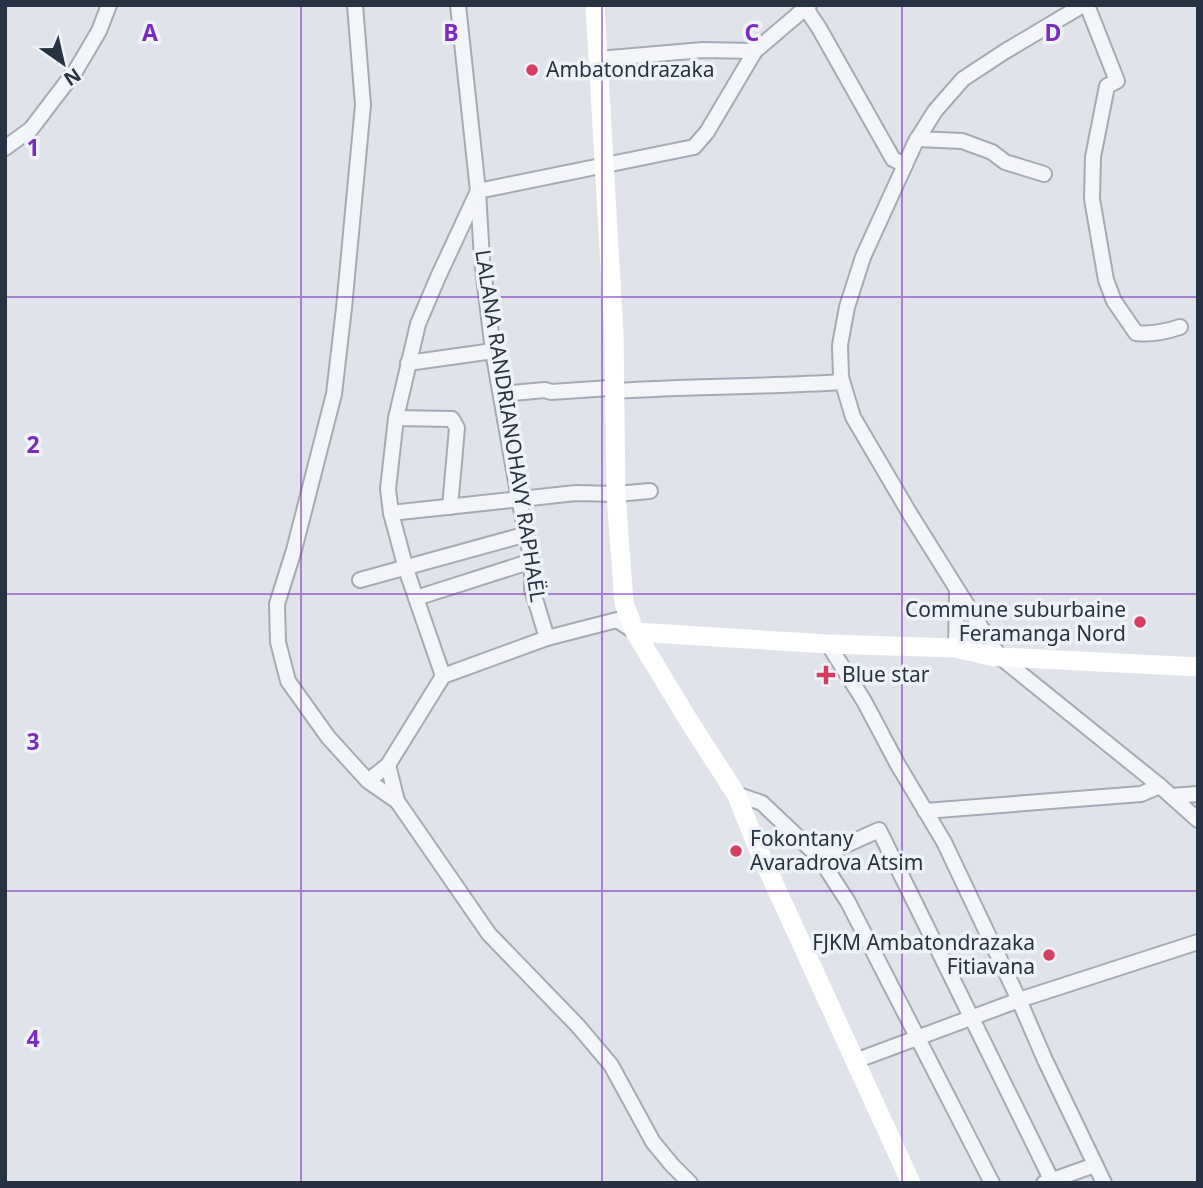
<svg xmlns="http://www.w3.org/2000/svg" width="1203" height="1188" viewBox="0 0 1203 1188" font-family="'Noto Sans',sans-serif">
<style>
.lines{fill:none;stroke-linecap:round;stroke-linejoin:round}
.street-casing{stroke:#a5abb4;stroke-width:18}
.street{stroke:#f3f5f8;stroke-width:14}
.secondary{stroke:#fff;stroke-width:19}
.grid{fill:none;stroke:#7b2cbf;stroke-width:2;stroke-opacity:0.55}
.poi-dot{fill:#d53e62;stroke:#eff3f7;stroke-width:2.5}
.labels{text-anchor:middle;stroke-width:7;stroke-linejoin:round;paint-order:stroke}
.poi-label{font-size:21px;fill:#273342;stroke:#eff3f7;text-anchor:start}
.street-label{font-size:21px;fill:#273342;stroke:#eff3f7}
.grid-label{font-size:23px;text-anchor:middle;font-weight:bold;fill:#7b2cbf;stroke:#eff3f7;stroke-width:7;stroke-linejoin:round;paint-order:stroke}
</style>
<rect width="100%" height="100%" fill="#e0e4ea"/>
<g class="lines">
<defs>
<g id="street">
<path d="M355,5L363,105L344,308L334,394L294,550L277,604L278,642L288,681L328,737L368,781L397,801L489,934L578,1026L611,1065L653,1142L672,1165L690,1183"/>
<path d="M458,5L478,191L482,260L493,351L519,499L532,561V589L547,638"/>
<path d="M1087,5L1117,81L1107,86L1093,157L1092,199L1106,280L1114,301L1136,333C1152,335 1165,332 1180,327"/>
<path d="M805,7L819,28L893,159L905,165"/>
<path d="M598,59L703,50L755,51L809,5"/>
<path d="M917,139L962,141L992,152L1005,162L1044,174"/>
<path d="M5,148L31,129L76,70L99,31L109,5"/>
<path d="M408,363L493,351"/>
<path d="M501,394L545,390L551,392L610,388L616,391C691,386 767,387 842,382"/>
<path d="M396,418L452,419L457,428L450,507"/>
<path d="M391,513L576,493L616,494L650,491"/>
<path d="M360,580L527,534"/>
<path d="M416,598L532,561"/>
<path d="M828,644L864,701L898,765L944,842L1019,1000L1045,1060L1104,1183"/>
<path d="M956,648L957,593"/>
<path d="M997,653L910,514L853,417L841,377L840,345L847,307L863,257L915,143L935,111L963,79L1004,52L1083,5"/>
<path d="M1000,657L1160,786L1198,820"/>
<path d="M443,676L406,569L391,513L388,489L396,418L418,324L438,277L478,191L694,147L707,132L755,51"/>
<path d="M388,765L397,801"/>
<path d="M368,781L388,765L443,676L547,638L617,620L635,632"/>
<path d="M736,794L762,803L819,857L848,902L992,1183"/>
<path d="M1171,796L1198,794"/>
<path d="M925,811L1141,794L1160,786"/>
<path d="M819,857L879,830L1053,1183"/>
<path d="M855,1061L1019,1000L1198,942"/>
<path d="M1044,1183L1095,1165"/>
</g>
</defs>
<use href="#street" class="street-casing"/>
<use href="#street" class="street"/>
<g class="secondary">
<path d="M595,5L614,334L616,494L624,603L635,632L689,721L736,794L760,853L911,1183"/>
<path d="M635,632L828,644L956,648L994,657"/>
<path d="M1000,657L1198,667"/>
</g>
</g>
<path class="grid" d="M301,5V1183M602,5V1183M902,5V1183M5,297H1198M5,594H1198M5,891H1198"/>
<g class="poi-dot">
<circle cx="532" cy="70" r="7"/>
<circle cx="1140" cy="622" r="7"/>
<path d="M822.5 664.5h7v7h7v7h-7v7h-7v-7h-7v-7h7z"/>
<circle cx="736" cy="851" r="7"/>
<circle cx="1049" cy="955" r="7"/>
</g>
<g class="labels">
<g class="poi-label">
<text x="546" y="77">Ambatondrazaka</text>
<text x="1126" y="617" text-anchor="end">Commune suburbaine<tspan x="1126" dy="24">Feramanga Nord</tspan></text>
<text x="842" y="682">Blue star</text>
<text x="750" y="846">Fokontany<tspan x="750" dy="24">Avaradrova Atsim</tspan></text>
<text x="1035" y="950" text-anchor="end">FJKM Ambatondrazaka<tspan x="1035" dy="24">Fitiavana</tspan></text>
</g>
<g class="street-label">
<text transform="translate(510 426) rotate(81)" y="7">LALANA RANDRIANOHAVY RAPHAËL</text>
</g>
</g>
<g class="grid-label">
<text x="150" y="41">A</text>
<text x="451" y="41">B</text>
<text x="752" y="41">C</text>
<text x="1053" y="41">D</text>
<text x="33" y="156">1</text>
<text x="33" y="453">2</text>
<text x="33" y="750">3</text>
<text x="33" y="1047">4</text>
</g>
<rect width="1203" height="1188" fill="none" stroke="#273342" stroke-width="14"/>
<g transform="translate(63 63) rotate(146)" stroke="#eff3f7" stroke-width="5" paint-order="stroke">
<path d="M0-5L12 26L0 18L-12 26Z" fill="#273342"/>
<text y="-10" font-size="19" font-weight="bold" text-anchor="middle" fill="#273342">N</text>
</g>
</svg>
